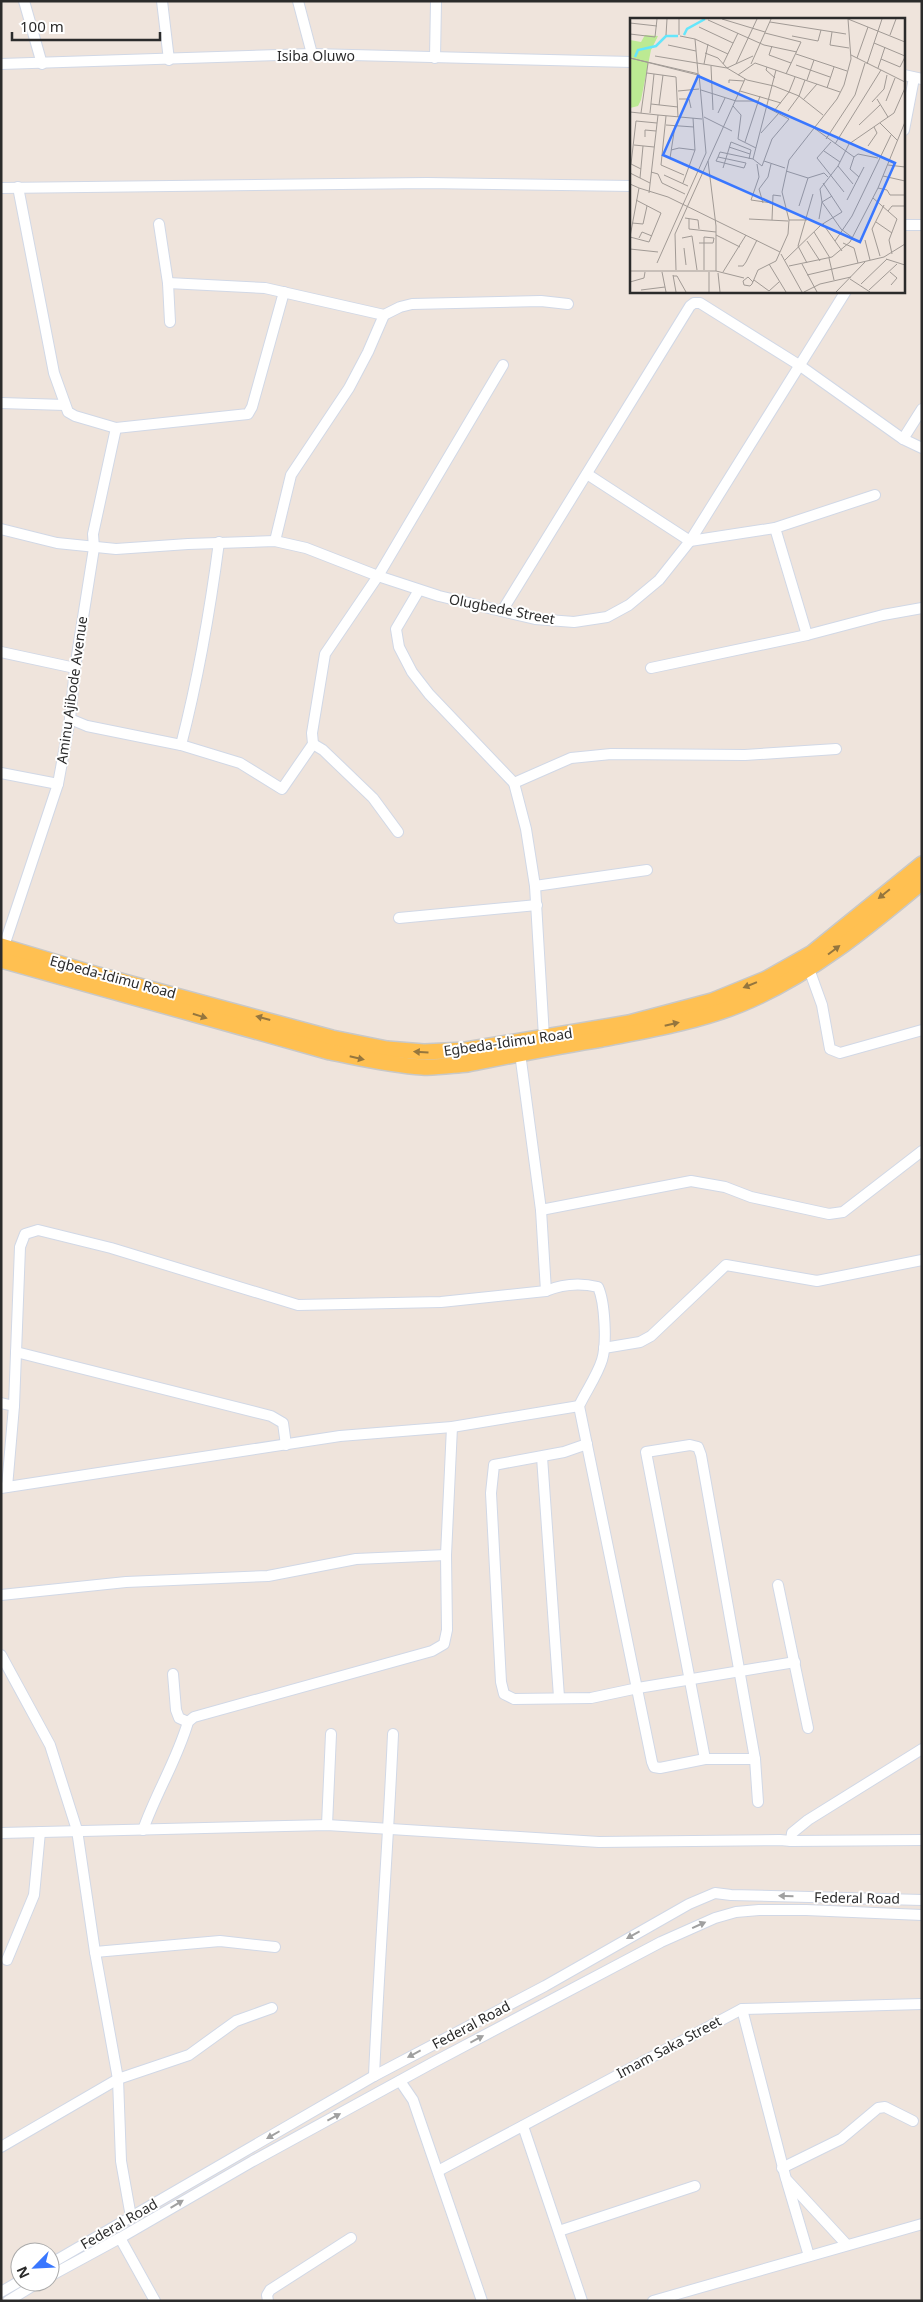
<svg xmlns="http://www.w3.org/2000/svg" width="923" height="2302" viewBox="0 0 923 2302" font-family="'Noto Sans',sans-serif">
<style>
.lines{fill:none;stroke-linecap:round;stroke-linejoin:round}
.street-casing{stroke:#d1d8e6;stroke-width:12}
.primary-casing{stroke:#c8c8c8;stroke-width:18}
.street{stroke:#fff;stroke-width:10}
.primary{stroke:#ffc051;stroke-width:15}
.oneway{fill:#95763e}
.oneway2{fill:#a0a0a0}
.labels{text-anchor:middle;stroke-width:4;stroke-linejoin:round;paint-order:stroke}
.street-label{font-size:14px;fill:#2b2b2b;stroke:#fff}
.inset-river{fill:none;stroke:#65e6fb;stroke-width:2.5}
.inset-road{fill:none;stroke:#a19a95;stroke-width:1}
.view{fill:#3977ff;fill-opacity:0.15;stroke:#3977ff;stroke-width:2.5}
.inset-edge{fill:none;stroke:#2b2b2b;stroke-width:2.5}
</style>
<rect width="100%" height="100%" fill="#efe4dc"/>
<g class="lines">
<defs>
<g id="street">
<path d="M24,1L42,64"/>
<path d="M162,1L169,60"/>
<path d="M298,1L312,54"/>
<path d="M435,58L436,1"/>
<path d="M1,64L312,54L632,62"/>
<path d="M904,75L922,79"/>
<path d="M904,130L914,78"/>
<path d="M18,187L54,373L68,412L75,416L116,428L248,414L252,407L284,292"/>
<path d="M1,188L427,183L632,186"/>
<path d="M159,224L168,283L170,322"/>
<path d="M904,225H922"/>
<path d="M168,283L265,288L384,315L400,307L412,304L541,301L568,304"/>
<path d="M1,403L65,405"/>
<path d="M903,439L922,409"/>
<path d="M587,474L690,541L775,528L875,495"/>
<path d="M775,528L807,635"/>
<path d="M1,529L57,543L116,549L188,544L275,541L306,548L378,576L439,596L535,619L574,622L607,617L629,605L659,580L690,541L846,291"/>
<path d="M275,541L291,475L349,388L368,352L384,315"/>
<path d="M419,590L396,629L399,647L412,672L429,694L514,783L526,829L535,886L544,1037"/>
<path d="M502,611L690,306L694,303H700L799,365L903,439L922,448"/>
<path d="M1,652L75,668"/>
<path d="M651,668L807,635L883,615L922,608"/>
<path d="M70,719L87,726L181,745L240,763L282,789L313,744L312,733L325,654L378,576L503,365"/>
<path d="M313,744L323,750L373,798L398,832"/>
<path d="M181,745C198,679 210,611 219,542"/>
<path d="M1,773L58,784"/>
<path d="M514,783L571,758L611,754L745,755L836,749"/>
<path d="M535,886L647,870"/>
<path d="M399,918L537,905"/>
<path d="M4,946L58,784L70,719L75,668L94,548L93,534L116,428"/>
<path d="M809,969L822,1005L830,1049L840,1053L922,1030"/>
<path d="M520,1053L541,1210L546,1291"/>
<path d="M541,1210L691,1181L725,1187L751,1197L829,1214L843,1212L922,1151"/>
<path d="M604,1348L640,1342L651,1336L726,1265L817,1281L922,1260"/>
<path d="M16,1352L271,1416L283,1423L286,1445"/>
<path d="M1,1403L14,1406"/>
<path d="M587,1444L564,1452L494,1465L491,1493L501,1682L504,1694L514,1699L591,1698L638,1688L795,1662"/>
<path d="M542,1457L559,1697"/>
<path d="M7,1487L14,1406L20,1247L25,1234L38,1230L111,1248L298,1305L441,1302L546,1291C563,1284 581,1283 598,1287C605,1302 607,1344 602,1360C597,1376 586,1391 579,1406L652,1762L654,1767L660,1768L705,1759H755L701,1455L698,1447L690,1445L646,1452L705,1759"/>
<path d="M1,1488L340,1436L452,1427L579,1406"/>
<path d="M778,1585L808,1728"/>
<path d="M1,1595L126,1582L268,1576L356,1559L446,1555"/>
<path d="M1,1655L50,1745L77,1830L95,1952L118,2079L121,2161L131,2217"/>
<path d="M173,1674L176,1710L179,1718L188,1722"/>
<path d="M922,1749L808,1820L792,1833L791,1841L922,1840"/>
<path d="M755,1759L758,1802"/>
<path d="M327,1825L331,1734"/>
<path d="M143,1830C156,1793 177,1760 188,1722L194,1717L432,1651L444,1644L447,1630L446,1555L452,1427"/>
<path d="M1,1833L327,1825L599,1842L780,1840L791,1841"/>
<path d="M95,1952L220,1941L275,1947"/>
<path d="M7,1960L34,1895L40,1832"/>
<path d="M742,2009L786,2179L847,2245"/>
<path d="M374,2076C379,1962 388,1848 393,1734"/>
<path d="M400,2081L413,2100L482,2301"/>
<path d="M523,2126L582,2301"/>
<path d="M1,2147L118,2079L189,2055L236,2021L272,2008"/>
<path d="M782,2168L841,2139L878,2108L885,2107L913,2121"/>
<path d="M438,2171L742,2009L922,2004"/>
<path d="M787,2182L809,2256"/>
<path d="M559,2231L695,2186"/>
<path d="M120,2238L155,2301"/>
<path d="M50,2264L374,2076L545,1986L689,1904L715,1893L731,1895L922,1900"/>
<path d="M50,2276L120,2238L253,2161L434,2062L661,1942L715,1918L736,1912L759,1910H806L922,1915"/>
<path d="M1,2292L20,2281"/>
<path d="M8,2301L39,2282"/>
<path d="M268,2301L267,2295L270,2290L351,2238"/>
<path d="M653,2301L922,2224"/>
</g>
<g id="primary">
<path d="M1,946L98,975L332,1038L387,1049L424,1052L466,1050L629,1023L712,1001L766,979L812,953L922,864"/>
<path d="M1,960L330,1052C361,1058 390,1065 422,1067C437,1068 453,1065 468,1064C513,1055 557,1046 602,1039C648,1030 697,1022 741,1004C809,976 867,928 922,882"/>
</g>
</defs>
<use href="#street" class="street-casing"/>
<use href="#primary" class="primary-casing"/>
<use href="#street" class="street"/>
<use href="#primary" class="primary"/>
</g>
<defs><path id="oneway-solid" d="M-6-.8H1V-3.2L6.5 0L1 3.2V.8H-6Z" transform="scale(1.25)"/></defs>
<g class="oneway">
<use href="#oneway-solid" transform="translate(884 894) rotate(141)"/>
<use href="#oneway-solid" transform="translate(834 950) rotate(-37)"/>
<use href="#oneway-solid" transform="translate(750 985) rotate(158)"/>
<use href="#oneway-solid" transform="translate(200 1016) rotate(17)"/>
<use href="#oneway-solid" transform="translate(263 1018) rotate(-165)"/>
<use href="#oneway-solid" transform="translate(672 1024) rotate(-13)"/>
<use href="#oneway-solid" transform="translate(421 1052) rotate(-177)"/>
<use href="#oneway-solid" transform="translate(357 1058) rotate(13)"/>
</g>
<g class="oneway2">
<use href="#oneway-solid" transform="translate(786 1896) rotate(-179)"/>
<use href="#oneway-solid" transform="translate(699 1925) rotate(-24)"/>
<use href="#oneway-solid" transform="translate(633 1935) rotate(151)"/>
<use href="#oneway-solid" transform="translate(477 2039) rotate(-28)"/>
<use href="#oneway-solid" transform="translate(414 2054) rotate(152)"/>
<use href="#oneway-solid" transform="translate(334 2117) rotate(-28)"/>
<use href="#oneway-solid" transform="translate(273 2135) rotate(150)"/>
<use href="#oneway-solid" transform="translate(177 2204) rotate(-31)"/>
</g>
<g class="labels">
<g class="street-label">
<text x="316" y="61">Isiba Oluwo</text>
<text transform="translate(502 609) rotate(11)" y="5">Olugbede Street</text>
<text transform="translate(72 690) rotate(-82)" y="5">Aminu Ajibode Avenue</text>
<text transform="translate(113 977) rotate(15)" y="5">Egbeda-Idimu Road</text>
<text transform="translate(508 1042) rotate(-8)" y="5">Egbeda-Idimu Road</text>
<text transform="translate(857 1898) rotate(1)" y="5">Federal Road</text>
<text transform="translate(471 2025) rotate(-28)" y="5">Federal Road</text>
<text transform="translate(669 2047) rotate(-28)" y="5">Imam Saka Street</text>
<text transform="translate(119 2224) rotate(-30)" y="5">Federal Road</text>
</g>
</g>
<g transform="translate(630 18)">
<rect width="275" height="275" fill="#efe4dc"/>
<path d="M15,17L28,18L21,32L11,82L8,88L0,90V22L11,24Z" fill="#bcea93"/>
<path class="inset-river" d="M54,17L57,11L75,1M5,39L8,32L26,28L36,18H48"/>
<path class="inset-road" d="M92,1L135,14M218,1L275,24M78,2L134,27L167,34M140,4L216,16M0,5L27,8M69,9L103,25M202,14L200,27L219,30M135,15L171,24L156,56M0,16L25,19L27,1M36,17L37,1M49,17V1M260,17L266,1M50,18L65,21M162,18L188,23L191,12M244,25L275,38M38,27L66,33M142,28L139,37L161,45M75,35L88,40L97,50L117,62L144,68L169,78L193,97M166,36L217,53M221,37L275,64M25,38L97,50L123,38M227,40L238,9M251,41L270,49L275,39M74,46L78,26M93,46L108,15M106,46L127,1M121,46L141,1M237,46L252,1M166,47L200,59M81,48L83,92M137,49L136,52L145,60M248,50L255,29M17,55L46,59L48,99M68,55L65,21L98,36M108,57L125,45L210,74M177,62L184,42M99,65V62L114,63M197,70L204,49M71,72L106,83H129M48,73L69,71M110,73L151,85M49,81H59L61,90M247,81L258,99M173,82L187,66M256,83L265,60M242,84L254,71L257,57M21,86L48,89M29,87L33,57M103,88L111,97L108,121L126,130M144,93L159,74L165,59M158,93L169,78L175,62M0,94L28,97M11,95L18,45M20,95L24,56M88,95L95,80M36,98L31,147L54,157M74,99L102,113M250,105L268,123M36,107L64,109M229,107L250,87M184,110L224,139M131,115L149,95M15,119V112L26,113M196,121L225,77L235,45M115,124L130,78M201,124L187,140L214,174M205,126L251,52M4,127L24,129M238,128L247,115L244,109M99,129L120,136M41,132L49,130L65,132M194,133L210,144M88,139L90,134L123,141L132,148L142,121L159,101L138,90M88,139L86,143L114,150L116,145M88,139L116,145M224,139L228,136L248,140M224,139L220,151L229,159M40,140L45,108M123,141L146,52M78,143L115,61M134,143L155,150M127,146L129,159L121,182L142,185M258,147L275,149M208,148L223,166M93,150L101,124L121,132L119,141M11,151L1,146L6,103L27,105M156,153L178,160L194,155L198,159M21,154L28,156L32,165L55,176M0,155L20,165M34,157L58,168M253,158L275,163M10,160L13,128M53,165L65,132L63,100M0,166L9,170L0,219M9,170L38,179L150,234M248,170L257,172L260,177H275M19,175L28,97L72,101M243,180L267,201M217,182L234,149M133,185L129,171L138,159L141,146M169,188L178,160M258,193L262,188H275M55,200L68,202L69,211M59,201V211L86,214M119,201L158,203M189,201L192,184L202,178M142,202L143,177L151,178M159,202H177M246,204L262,215M2,205L13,206L17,188M193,206L212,233M184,214L200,240M86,217L110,229M0,219L19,224L31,195L6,182M9,220L12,214L22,218M52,220L62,218L67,252M223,220L211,211L192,184L190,171L208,148L219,126L264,95L275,70M235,222L240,242M177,223L190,243M205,223L222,198L261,117M69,225H83L84,220L74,219V252M213,225L224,230L228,245M54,230L56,247M0,231L28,234M151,236L172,274M262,236L259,222L267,201M250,238L242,211L254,187M199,240L204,262M256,241L275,247M155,242L191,207L212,194L193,165M27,245L76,135L69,56L0,40L68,57M177,245L168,228L183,176M139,246L156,274M172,246L187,274M108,248H113L116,244L127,222M159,248L202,239L220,224L248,170L275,104M46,252L45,216L78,143L86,208V253M0,253H86L114,260M32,254L36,274M93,254L116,217M260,254L267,260L261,267M88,255L90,274M43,257L46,274M177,257L254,239L275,226M43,258H47L56,274M220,261L240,274M124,262L139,273L149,264M0,264L14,260L15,254M123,264L118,259L113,263L114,267L120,268L122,266L128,252L146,243L158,216L159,202L152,174L159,142L207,81L214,67L221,41L218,1M231,266L257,241M11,272L35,269M239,272L267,246M79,274V254M174,274L190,266L221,259M206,274L235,244"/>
<path class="view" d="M68,58L265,145L230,224L33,137Z"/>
<rect width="275" height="275" class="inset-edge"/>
</g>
<rect width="923" height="2302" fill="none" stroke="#2b2b2b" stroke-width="5"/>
<g transform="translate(35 2267) rotate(246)"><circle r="24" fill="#ffffff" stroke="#aaaaaa"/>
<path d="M0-4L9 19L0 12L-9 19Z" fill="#3977ff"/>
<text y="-8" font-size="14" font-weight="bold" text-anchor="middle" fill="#2b2b2b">N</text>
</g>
<path d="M12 32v8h148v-8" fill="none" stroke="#2b2b2b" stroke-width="2.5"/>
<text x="20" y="32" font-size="15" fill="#2b2b2b" stroke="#ffffff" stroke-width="4" paint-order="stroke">100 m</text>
</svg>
